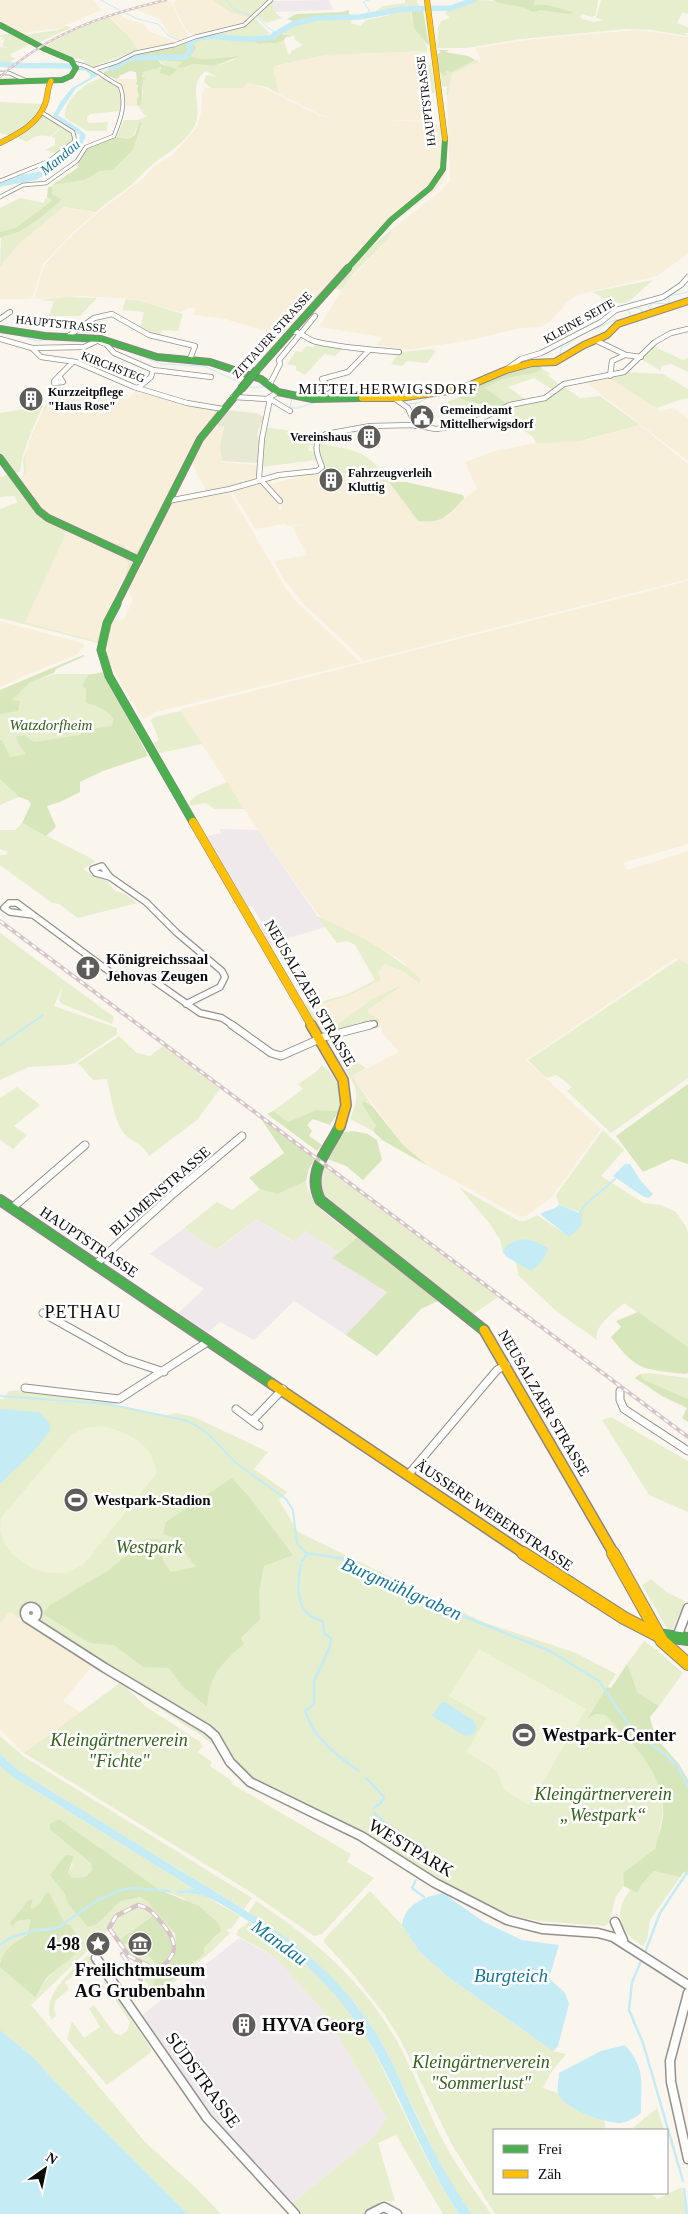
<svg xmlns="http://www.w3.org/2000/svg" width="688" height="2214" viewBox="0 0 688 2214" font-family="'Times New Roman',serif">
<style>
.industrial{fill:#f0e9ec}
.farmland{fill:#f7efda}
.green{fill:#e7eece;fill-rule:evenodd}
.forest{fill:#d8e6bc}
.cemetery{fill:#e8e9d2}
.pitch{fill:#f0f3d7}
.water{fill:#c5ebf4}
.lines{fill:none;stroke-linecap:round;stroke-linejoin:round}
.stream-far2{stroke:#c5ebf4;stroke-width:1}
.stream-far1{stroke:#c5ebf4;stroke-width:2}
.stream{stroke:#c5ebf4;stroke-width:2.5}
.river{stroke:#c5ebf4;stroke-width:5.5}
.street-far4-casing{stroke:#93918d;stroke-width:4.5}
.street-far3-casing{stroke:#93918d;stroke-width:6}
.street-far2-casing{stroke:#93918d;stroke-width:8}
.street-far1-casing{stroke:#93918d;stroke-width:9}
.street-casing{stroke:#93918d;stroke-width:11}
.fast-far4-casing{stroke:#898784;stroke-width:6}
.fast-far3-casing{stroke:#898784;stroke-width:8}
.fast-far2-casing{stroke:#898784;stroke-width:9}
.fast-far1-casing{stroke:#898784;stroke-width:12}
.fast-casing{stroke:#898784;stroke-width:14}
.slow-far4-casing{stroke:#898784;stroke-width:6}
.slow-far3-casing{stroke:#898784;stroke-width:8}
.slow-far2-casing{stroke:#898784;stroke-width:9}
.slow-far1-casing{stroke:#898784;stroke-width:12}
.slow-casing{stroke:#898784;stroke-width:14}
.street-far4{stroke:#fefefc;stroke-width:3}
.street-far3{stroke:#fefefc;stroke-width:4.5}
.street-far2{stroke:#fefefc;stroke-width:5.5}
.street-far1{stroke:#fefefc;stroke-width:7}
.street{stroke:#fefefc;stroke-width:8}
.fast-far4{stroke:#4caf50;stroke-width:5}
.fast-far3{stroke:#4caf50;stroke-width:6}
.fast-far2{stroke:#4caf50;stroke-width:8}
.fast-far1{stroke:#4caf50;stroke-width:9}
.fast{stroke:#4caf50;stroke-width:12}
.slow-far4{stroke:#ffc107;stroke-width:5}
.slow-far3{stroke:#ffc107;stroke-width:6}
.slow-far2{stroke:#ffc107;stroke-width:8}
.slow-far1{stroke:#ffc107;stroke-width:9}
.slow{stroke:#ffc107;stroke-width:12}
.rail-far2-casing{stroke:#d6c4c6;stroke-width:2.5}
.rail-far1-casing{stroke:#d6c4c6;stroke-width:4}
.rail-casing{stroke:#d6c4c6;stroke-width:4.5}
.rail-far2{stroke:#fff;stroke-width:1;stroke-dasharray:3;stroke-linecap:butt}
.rail-far1{stroke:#fff;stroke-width:2;stroke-dasharray:5;stroke-linecap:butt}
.rail{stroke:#fff;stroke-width:2.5;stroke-dasharray:8;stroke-linecap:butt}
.fast-bridge-casing{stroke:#807e7a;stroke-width:9;stroke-linecap:butt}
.fast-bridge{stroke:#4caf50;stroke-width:7}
.labels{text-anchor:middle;stroke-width:5;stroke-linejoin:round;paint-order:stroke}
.far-street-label{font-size:12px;fill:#0b0b0b;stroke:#fff}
.far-poi-label{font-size:12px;font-weight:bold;fill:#0b0b0b;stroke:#fff;text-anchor:start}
.far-water-label{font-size:14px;font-style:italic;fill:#15769c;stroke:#fff}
.far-quarter-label{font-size:15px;letter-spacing:1px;fill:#0b0b0b;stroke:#fff}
.park-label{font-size:15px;font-style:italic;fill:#35621c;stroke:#fff}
.poi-label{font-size:15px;font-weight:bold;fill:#0b0b0b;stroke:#fff;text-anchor:start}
.street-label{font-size:15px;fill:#0b0b0b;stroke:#fff}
.quarter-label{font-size:18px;letter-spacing:1px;fill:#0b0b0b;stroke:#fff}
.near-park-label{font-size:18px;font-style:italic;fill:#35621c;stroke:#fff}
.near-poi-label{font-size:18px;font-weight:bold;fill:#0b0b0b;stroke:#fff;text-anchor:start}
.near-street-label{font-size:18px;fill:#0b0b0b;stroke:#fff}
.near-water-label{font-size:19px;font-style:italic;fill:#15769c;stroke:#fff}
</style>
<rect width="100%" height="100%" fill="#faf6ee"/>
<g class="industrial">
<path d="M329,0L333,10L275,12L272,1Z"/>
<path d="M219,829L258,830L325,927L270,944L259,925L262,923L252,906H247L207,836L222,833Z"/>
<path d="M256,1219L293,1242L305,1231L338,1252L332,1258L387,1292L346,1335L294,1301L254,1340L220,1322L208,1333L178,1313L204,1289L150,1254L184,1228L217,1250Z"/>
<path d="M239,1938L274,1956L323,2011L388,2118L376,2135L290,2205L220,2129L198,2100L141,2016Z"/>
</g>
<g class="farmland">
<path d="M0,0H93L101,10L60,28L27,32L29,33L21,35L0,23Z"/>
<path d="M178,0H213L231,13L251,18L243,24L201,35L191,34L185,28L172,2Z"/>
<path d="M166,1L171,2L180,22L189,37L182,40L177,39L169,34L161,20L136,9Z"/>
<path d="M119,14L128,20L144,24L149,31L178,43L138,50L132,40L111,17Z"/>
<path d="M637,30L688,37V254L657,276L577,295L568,301L550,322L540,327L521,328L466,341L406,350L377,345L382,337L319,327L346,283L389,238L392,229L442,190L450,181L447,99L452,74L481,60L475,48L534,39Z"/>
<path d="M427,51V55L421,62L433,102L434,121L380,120L430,122L442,127L446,166L444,181L432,193L386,229L291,330L266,331L225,319L193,315L196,309L189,308L180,312L131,299L81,296L36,299L35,297L43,267L66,241L102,209L142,179L153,167L173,155L196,128L201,113L202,93L205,88H243L247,83L260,86L320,116L336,119L321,115L279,94L272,67L325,55Z"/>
<path d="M110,79H136L139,96L137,106H123V96Z"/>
<path d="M63,207L96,213L75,230L43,264L33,296L30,299H0V267L18,245Z"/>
<path d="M608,377L637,393L660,411L674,408L688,418V461L584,381Z"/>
<path d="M76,386L96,395L127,399L137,390L214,411L215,414L199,433L137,551H130L123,545L106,541L58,521L42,509L21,482L25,469L24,460L40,417L54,398L66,400Z"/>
<path d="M216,425L224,427L220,446L222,462L258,465V478L229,488L206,491L191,462L201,442Z"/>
<path d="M640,425L688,464V579L364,661L303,603L285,581L274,561L307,555L292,526L313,523L287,526L285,524L255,529L232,491L259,482L264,488L277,497L279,500V509L281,510V498L266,485L295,478L297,473L358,474L378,482H389L418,521L427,522L449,516L464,498L477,489L465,462L495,451L540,442L587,440Z"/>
<path d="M226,492L230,493L285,587L296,601L360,662L156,712L143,719L107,660L105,652L112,621L124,619L133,600L128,590L129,586L143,564L170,505L178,501Z"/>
<path d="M67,530L118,553L128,562L127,571L104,619L96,641L24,622Z"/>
<path d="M688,581V844L623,863L628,870L688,851V964L676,958L526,1060L601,1129L551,1198L526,1216L520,1217L428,1166L403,1145L352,1076L399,1052L383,1034L380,1024L368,1013V1010L400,987L397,986L371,1000L330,1030L320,1026L310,1007L348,996L381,980L378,972L384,964L403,971L419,983L404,963L394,956L323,919L317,913L258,830L180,711L182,709Z"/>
<path d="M0,621L82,643L85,646L76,655L24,676L0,687Z"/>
<path d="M10,1612L93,1665L63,1701L80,1712L24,1753L0,1730V1623Z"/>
</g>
<g class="green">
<path d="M213,0H269L260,6L251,18L231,13Z"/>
<path d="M405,0H416L420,7L376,11L383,6L405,3Z"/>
<path d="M475,0C493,0 517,2 533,11L540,10L573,12L548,5H534L535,0H598L596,15L592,17L582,14L580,16L582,19L594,22L603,20L596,18L601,0H688V14L683,12L677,23L688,27V33H684L688,36L652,30L626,29L521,39L467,48H437L438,27L441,21L450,18L445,13L447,10L466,5Z"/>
<path d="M272,1L275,12L282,18L266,23L256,15L262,8L269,7L268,5Z"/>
<path d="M411,10C409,27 428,36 427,51L325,55L275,66L273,68L279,94L267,87L247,83L243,88H211L204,82L206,75L217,77L206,71C185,86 205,107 194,127C184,144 167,153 152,165C144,171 137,180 130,186C119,195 106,202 96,212L63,207L18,245L0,267L1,237C7,234 14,234 20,231C29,227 54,206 62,199L52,194V187H49L63,181L84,179L100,171L113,170L133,150L142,124L139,123L134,135L128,139L116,138L124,120H138L148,116L144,115L139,107L143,92V80L146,78L142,76L143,72L157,67L161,69L167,66L158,60L183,62L182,68L193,64L214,66L236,59L232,56C220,61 202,60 190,56L194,41C208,34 240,39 256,42L257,44H270L284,40L288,54H291V51L303,45L295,40L294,36L281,33C295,16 333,17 352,19L351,23L360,26L366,20L390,15L393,12Z"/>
<path d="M109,17L132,40L138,50L92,67L85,64L83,60L64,56L45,47L66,33Z"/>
<path d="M254,17L270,34L243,38L208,36L246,25Z"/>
<path d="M66,26L72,27L38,43L23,35L58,30Z"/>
<path d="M11,33L33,43L11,54V57L16,58L8,64L0,62V47L11,48L2,46L5,38L0,41L3,37H0V35Z"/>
<path d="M422,60L428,65H431L435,93H431C426,83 420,71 422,60Z"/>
<path d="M475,60L479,61L452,74L448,95H446L447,86L442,87L440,72L447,75L446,71L452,72Z"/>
<path d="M103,78C123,87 121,90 121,111L90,114L87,117L88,123L108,122L107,131H87L65,118C63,100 87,80 103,78Z"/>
<path d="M0,102L44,104C38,113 24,132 12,135C8,136 4,134 0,133Z"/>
<path d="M42,114L61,125V127L50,137C40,134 35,136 27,142L16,137Z"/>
<path d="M63,126L72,132L74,141L59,154L45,150L55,145V138L51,137Z"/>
<path d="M20,198L44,203L45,199L50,198L53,201L17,227L0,232V208Z"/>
<path d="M392,229L389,238L353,274L341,290L331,288L373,245Z"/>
<path d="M653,280C624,305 629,311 592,292Z"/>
<path d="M66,297L97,298L80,316H49L54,301L39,300Z"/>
<path d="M126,299L140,301L183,314L178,331L163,330L158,337L140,330L144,312L122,310Z"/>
<path d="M316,343L345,346L335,356L324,354L305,375L296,370V366L287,364L296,351L301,352L306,346L314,347Z"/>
<path d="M653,346L683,360L688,358V372L671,364L661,366V371L641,359Z"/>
<path d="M432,349L436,351L427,363L407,361L402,366L391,364L399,352Z"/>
<path d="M542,369L551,374L547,375L560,385L554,391L534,378L508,387L528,401L517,403L547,399L563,386L580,398L600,396L640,425L580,441L536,443L533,437L513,422L514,419L503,408L515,403L509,405L484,388L503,379L535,373Z"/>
<path d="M625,372L663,374L688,389V398C676,400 667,405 656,408L608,377Z"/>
<path d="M49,397L54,398C39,416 22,450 26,472L21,479V482L42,509L58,521L106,541L123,545L132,552L138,550L199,433L215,414L214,411H219L137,555L56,522L40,509L18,479L24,475L23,460Z"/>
<path d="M458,398L478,405L487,403L502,407L465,424L447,402Z"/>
<path d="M43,406C33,426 23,449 20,472L14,473L0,454V413Z"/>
<path d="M264,427L299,432L316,437L313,445L308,446L309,451H313L317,460L261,467Z"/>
<path d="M318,443C355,451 366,448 389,482H378L358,474L325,473L318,453Z"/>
<path d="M10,474L37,511L132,560L134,563L98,643L0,618V509L18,502L14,496L0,497V477ZM67,531L118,553L128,562C127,581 104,620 96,641L25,622Z"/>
<path d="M55,674H99L126,739L0,767V698L24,683Z"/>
<path d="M180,711L202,744L160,753L153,743L159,740L151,720L155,717Z"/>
<path d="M0,779L19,797L0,805Z"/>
<path d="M227,782L244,809H215L205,803L189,806L190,801L197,795Z"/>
<path d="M22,823L96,861L83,869L94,876L107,881L115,891L125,894L137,903L78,918L59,904L52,903L0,865V855H5L8,852L0,849V830H15Z"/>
<path d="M317,916C355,933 391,951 421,980L419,983L403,971L384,964L378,972L381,980L348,996L310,1007L320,1026L330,1030L371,1000L398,986L400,987L368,1010V1013L379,1019L380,1028L371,1021L326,1033L320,1030L305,1005L309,1003L310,1005L348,994L375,980L355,945L347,941L337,943Z"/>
<path d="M0,933L114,1017L112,1024L62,1004L59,1001L62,988L54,1006L117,1028V1034L75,1063L66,1065L29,1067L0,1080Z"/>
<path d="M679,959L688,964V1078L611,1133L567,1091L572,1087L557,1075L546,1078L528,1060Z"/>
<path d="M119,1036L137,1053L150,1056L163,1046L220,1089L197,1120L149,1156C143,1143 130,1142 123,1132C113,1117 111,1096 107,1079L93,1080L78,1063Z"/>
<path d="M347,1056L366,1068L352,1076L373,1107L365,1101L376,1126L373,1131L350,1119C363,1090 354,1084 339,1060Z"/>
<path d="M322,1065C337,1076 343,1093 339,1111L316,1110L288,1122L273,1111L303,1089L298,1084L316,1072Z"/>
<path d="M17,1087L40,1105L14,1126L27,1135L13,1149L0,1140V1098Z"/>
<path d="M603,1130L624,1150L601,1176L644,1203L661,1205L676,1212L685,1225L688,1232V1347L624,1303C614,1313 594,1325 597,1340L556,1311L518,1275L516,1263L503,1252L500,1240L490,1224L459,1187L519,1221H525L537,1215L567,1235L580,1212L559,1205L556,1195Z"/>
<path d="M324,1165L331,1172L498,1297L472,1315L331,1207L316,1184Z"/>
<path d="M306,1181C311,1209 336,1220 357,1237L338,1252L305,1231L294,1242L256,1219L216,1250L184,1228L217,1202L232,1210L260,1189L278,1194Z"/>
<path d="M649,1373L688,1378V1399L643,1379L640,1374Z"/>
<path d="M27,1390L118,1400L116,1405L163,1416L176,1413L194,1417L268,1452L254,1469L287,1492L279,1500L298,1532L483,1622L576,1653L616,1674L588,1717L595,1714L605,1715C634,1746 673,1780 660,1827C659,1834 658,1845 654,1850C646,1859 633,1866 623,1873L624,1886L616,1896L609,1923L605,1926L538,1921L506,1914L489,1907L465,1893L402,1861L371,1837L251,1780L232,1760L206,1739L124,1685L145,1706L199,1741L203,1746L198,1752L212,1762L210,1766L231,1780L232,1784L351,1854L347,1862L374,1878L322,1934L314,1936L249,1891L24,1753L120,1683L10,1612L0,1623V1399H4L9,1391Z"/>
<path d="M611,1417L688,1461V1512L649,1495L602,1420Z"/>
<path d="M651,1579L668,1593L685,1601L673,1629L668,1630L642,1585Z"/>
<path d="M644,1641L658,1651L683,1673L659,1706L638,1693L627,1664Z"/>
<path d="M0,1736L23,1756L252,1898L244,1909L49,1790L18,1770L0,1754Z"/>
<path d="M0,1766L27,1786L194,1889L171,1892L203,1895L240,1916L232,1928L226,1930L230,1933L212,1951L154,1998L150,1993L148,1985L111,1928L31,2005L145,2142L196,2188L221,2214H188L50,2076L34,2058L0,2030V1967L35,1996C46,1978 61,1961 80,1951L57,1911L54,1901L44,1895L41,1902L33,1910L30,1908L17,1921L31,1919L27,1935C16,1941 4,1949 0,1962ZM59,1819L160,1890L184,1898L218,1935L204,1948V1954L152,1985C161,1971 176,1961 176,1943C176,1933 152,1902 142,1898C138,1897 124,1898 120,1901C108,1906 104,1921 88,1927L68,1904L60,1864L66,1856L73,1864L68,1873L72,1878L85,1877L92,1870L91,1865L70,1846Z"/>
<path d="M654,1871L680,1877L650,1920L647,1940L643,1946C619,1931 612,1912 631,1889L637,1892L642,1884Z"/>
<path d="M370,1891L402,1925L420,1952L448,1977L553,2051L566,2054L550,2074L543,2088L558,2093L569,2106L588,2115L604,2120L606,2130H494V2193H651L657,2199L682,2187L686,2214H495L451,2143L401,2041L385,2015L351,1972L324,1942V1939Z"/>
<path d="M256,1901C314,1939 362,1980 397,2041C416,2075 428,2114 447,2148C460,2171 476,2192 491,2214H472L456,2192L438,2160L385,2048L370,2024L355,2003L249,1912Z"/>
<path d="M249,1922C288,1949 319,1972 348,2010C370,2039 384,2071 399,2103C417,2141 436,2179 459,2214H443L396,2135L378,2143L395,2201H381L364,2214H298L290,2205L376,2135L387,2118L323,2011L274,1956L236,1935L238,1930Z"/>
<path d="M88,1955L96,1965L90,1971L84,1969L65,1982L69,1989L55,2001L54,2009L56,2016L51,2020C41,1994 72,1971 88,1955Z"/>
<path d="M112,1990L151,2049V2052L107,2085L67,2039L72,2021L84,2038L100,2027L89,2008L94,2005L114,2033L121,2035L127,2031L130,2022L110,1992Z"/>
<path d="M657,2108L664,2130H635L634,2127Z"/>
</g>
<g class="forest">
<path d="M493,0H535L534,5H548L574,12L570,14L540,10L533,12C521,4 505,7 493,0Z"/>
<path d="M349,10V15L316,17L296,22L287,19L296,14L342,12Z"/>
<path d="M411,10H423L429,46L414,28Z"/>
<path d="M276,33L294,36L286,37L284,40L276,43L257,44L256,42L247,41L246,38L264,37Z"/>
<path d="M191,40L196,48L190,56C207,62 223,57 240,56L214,66L193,64L182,68L177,67L183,62L158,60L161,64L177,69L170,76L160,73L161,67L143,72L142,77L147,78L143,80L141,105L137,106V99L139,96L137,89L138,85L135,83L137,82L136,72L130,71L119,76L120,77L117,79L104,75V72L112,69L110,66L119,65L129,55Z"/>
<path d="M438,50H449L445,52L468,56L475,60L452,72L446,71L447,75H444L439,71L436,55L441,52Z"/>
<path d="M139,123H142L133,150L113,170L100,171L84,180L52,185L79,167L78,164L88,147L115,137L128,139L135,135Z"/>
<path d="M48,187H52V194L62,199C52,209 34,223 22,230C16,234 7,234 0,238V232L17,227L52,201L50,198H47Z"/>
<path d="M540,364L542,369L535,373L503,379L485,388L509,405C497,409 471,403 458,398L461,396L454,391L514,369H527L530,365Z"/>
<path d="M389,482H406L463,495L464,498C450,515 442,524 418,521Z"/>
<path d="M83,655L85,656L56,669L54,673L30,682L12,700L20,701L18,711L0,714V690Z"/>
<path d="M104,672L148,756L103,771L80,782V792L60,802L47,806L56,827L46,836L22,823L31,804L28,800L19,797L0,779V740H2L10,757L26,754L18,743L16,736L24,735L34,742L80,735L85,728L92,729L112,726L114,719C105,709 99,706 86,703V689L82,685L88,675Z"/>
<path d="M688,1084V1164L672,1159L643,1172L616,1136Z"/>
<path d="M364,1101L373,1107L403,1145L428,1166L382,1140L373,1131L376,1126L362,1104Z"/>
<path d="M316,1110L339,1111L330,1125L313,1119L307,1125L312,1131L309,1136L322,1145L317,1151L267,1114L273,1111L288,1122Z"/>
<path d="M261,1119L315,1159L309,1169L306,1181L278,1194L260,1189L249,1178L284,1153Z"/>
<path d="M354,1131L368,1134L377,1140L382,1160L363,1180L346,1166L327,1159L344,1132Z"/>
<path d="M357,1237L440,1300L421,1309L377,1356L346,1335L387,1292L332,1258Z"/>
<path d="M638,1312L688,1347V1373L685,1374C644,1369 637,1372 611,1337L621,1327L616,1321Z"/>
<path d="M640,1374L643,1379L688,1399V1422L682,1418L687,1408L662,1396L635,1378Z"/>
<path d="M232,1478L250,1498L293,1555L264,1566L259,1591L260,1619L241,1638L244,1644C221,1663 209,1676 207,1707L182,1686L169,1668L143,1667L114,1645L90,1643L43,1614L50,1605L109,1570L147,1538L161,1540L163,1560L171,1572L196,1567L174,1538L163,1534L166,1522Z"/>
<path d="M627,1664L638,1693L659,1706L650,1717L655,1737L679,1764L688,1780V1875L684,1872L680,1877L654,1871L642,1884L637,1893L624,1886L623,1873L655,1849C658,1838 662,1826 663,1815C665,1772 631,1743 605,1715L595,1714L587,1719L607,1687L611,1688Z"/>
<path d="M59,1819L160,1890L199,1906L214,1919L220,1926L221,1931L204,1948V1954L163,1987L156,1990L151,1989L154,1981L168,1966L176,1944L175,1934L147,1901L140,1897L120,1901L97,1924L88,1927L68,1904L65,1894L50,1875L66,1855L74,1856L68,1873L72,1878L85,1877L92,1870L91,1864L50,1829V1824Z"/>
<path d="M49,1892L65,1924L70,1925L83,1944C77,1957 56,1967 46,1979C42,1984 39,1991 35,1997L0,1967C0,1951 15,1942 27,1935L31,1919L17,1921L12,1926L10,1923L29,1900L33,1899L30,1908L33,1909L41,1902L44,1895Z"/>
<path d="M153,1916L172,1940C172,1950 169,1962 158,1965L134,1941L123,1945L120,1940Z"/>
</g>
<path class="cemetery" d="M225,410L256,413L264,417L257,434L259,441L258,463L222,461L220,446L224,427L216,425Z"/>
<g class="pitch">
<path d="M102,1426C127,1432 155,1444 156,1474L84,1564L65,1574L44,1572L31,1568L12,1554L4,1542L0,1530L1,1518L70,1436L84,1428Z"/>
<path d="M479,1649L586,1709L529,1805L504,1790L497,1771L466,1752L487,1718L449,1696Z"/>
</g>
<g class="water">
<path d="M69,65C82,65 90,72 101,73L96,74L97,76L76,88L58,115L78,128L86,135L81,147L54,170L36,180L0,187V183L21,175L42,171L73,149L79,142L80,135L53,116L61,101L72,88L90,78V74L80,67L70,66Z"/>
<path d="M625,1164H630L640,1180L653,1194L649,1198L644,1197L613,1176Z"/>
<path d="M559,1205L582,1214L581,1226L569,1237L540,1214C547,1210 553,1210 559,1205Z"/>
<path d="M522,1239L535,1241L548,1248C544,1259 540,1265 531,1271L507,1257L503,1252L507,1245Z"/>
<path d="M0,1409L39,1412L49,1423L51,1430L31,1454L0,1484Z"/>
<path d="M445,1702L473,1720L477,1728L473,1735L465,1736L432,1716L440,1704Z"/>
<path d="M0,1754L18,1770L49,1790C93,1816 137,1844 181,1871C253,1915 322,1952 370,2024C387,2049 398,2075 410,2102C428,2141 447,2179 472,2214H459C426,2164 405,2108 377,2056C350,2006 312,1965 266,1933C251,1923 220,1901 204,1896C196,1893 180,1893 171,1892L194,1889L13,1777L0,1766Z"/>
<path d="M443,1893L484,1922L522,1940L559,1945L549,1978L565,1993L569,2004L558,2046L553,2051L448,1977L420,1952L402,1925C405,1904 424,1897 443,1893Z"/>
<path d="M0,2030L34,2058L50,2076L188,2214H0Z"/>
<path d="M625,2045C646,2069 641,2082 641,2113C635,2118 628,2122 620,2123C604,2123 563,2109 558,2093C557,2087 559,2078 559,2073L601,2051Z"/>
</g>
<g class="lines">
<g class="stream-far2">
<path d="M101,0L119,10"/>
<path d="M226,0L235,10L252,16"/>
<path d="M123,12L138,19L158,24L169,36L188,44"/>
<path d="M255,16C264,21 266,29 277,33"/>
<path d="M363,16L370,11L363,2L369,0"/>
<path d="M100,72L112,68"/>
<path d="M632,307L641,309L642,312L648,311"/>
<path d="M626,309L630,313V318"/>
<path d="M652,310L648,307L653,303L669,304V296L688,292"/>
<path d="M590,329C607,328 606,319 625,319"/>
<path d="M18,335L37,341L52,339"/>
<path d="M121,348L161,364L204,366L243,384"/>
<path d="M560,356L561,347L568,345L573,339"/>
<path d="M247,386L253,388L267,386L272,393"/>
<path d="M292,398L290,408H298L317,402"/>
<path d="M405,404L418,403L432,395"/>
</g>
<g class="stream-far1">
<path d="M0,1045L43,1015"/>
<path d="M580,1212L585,1205L615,1179"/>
<path d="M0,1396L108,1404L184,1420L197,1426L208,1434L236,1463L286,1499L293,1510L297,1544L307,1554"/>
</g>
<g class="stream">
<path d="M306,1553L346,1559L433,1604L550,1651L599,1681L633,1731L667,1756L678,1767L688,1787"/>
<path d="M302,1561L307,1554"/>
<path d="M301,1564C298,1578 295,1605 309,1615C313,1618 319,1619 323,1622L324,1633L331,1639L330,1647L314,1681V1704L305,1711C314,1739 336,1755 359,1771"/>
<path d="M366,1778L384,1797L381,1803L374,1808"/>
<path d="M374,1813L393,1830L423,1846L430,1854"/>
<path d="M416,1880L412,1888L424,1897"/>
<path d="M0,1945L10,1938L33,1931L57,1928L98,1900L121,1890L132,1888L170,1891"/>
<path d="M644,1955L660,1913L688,1871"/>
<path d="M642,1959L632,1982L629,2010L643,2043L683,2181"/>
<path d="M684,2189L687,2214"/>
</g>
<g class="river">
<path d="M0,64C28,68 56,63 83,68"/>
<path d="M112,68L131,58L186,57L191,48L188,44C204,31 227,39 246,39C255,39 265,38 274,37V35L293,24L317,18L360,17L403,9L451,8L474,0"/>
</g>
<defs>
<g id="street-far4">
<path d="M95,69L117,62L135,53L174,45L195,37L244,25L271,0"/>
<path d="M0,73H9L27,81"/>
<path d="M0,181L49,161L75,141L73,132L41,112"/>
<path d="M0,197L23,185L46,183L77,161L86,147L114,136C120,121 127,103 120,86C104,78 93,66 74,63"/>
</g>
<g id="street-far3">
<path d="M0,319L10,312"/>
<path d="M292,331C302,332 307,340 317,342C344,348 372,350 399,352"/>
<path d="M67,337L94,318L112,314L149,335L195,346L190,359"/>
<path d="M0,339L32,348L41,357L76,362L134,387L187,403L223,409"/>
<path d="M595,340L626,355L641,357"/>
<path d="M100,342L106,344L114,353L153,370L211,377"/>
<path d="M32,348L84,347L101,339"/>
<path d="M507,369L521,359L541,353L601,322L616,310L663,297L681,285L688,277"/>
<path d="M59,376L63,382L54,383V381Z"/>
<path d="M59,376L73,362"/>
<path d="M610,376L612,361L625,355"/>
<path d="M268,383L271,382L280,364L279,360L315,316"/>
<path d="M138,388L151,377L153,370"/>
<path d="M233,397L267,399L278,392"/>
<path d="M394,398L408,408L416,426"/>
<path d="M312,399L329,387L322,379L348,372L369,350"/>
<path d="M168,501L230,489L279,475L317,471L322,467C317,454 311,442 326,434L370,426L413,425L436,429L469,424L510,405L545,398L564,384L624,372L655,342L671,333L688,329"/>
<path d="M280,501L259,478L262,438L270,399L290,411"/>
</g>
<g id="street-far2">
<path d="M102,866L110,877L96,873L93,869Z"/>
<path d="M110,877L146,902L177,933L222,971L225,977L220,987L186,1004"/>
<path d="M33,915L10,912L4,908L9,903H17L114,975L150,978L200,1013L222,1018L234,1026"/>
<path d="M365,1026L374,1024"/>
</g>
<g id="street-far1">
<path d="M232,1025L271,1053L281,1056L324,1037L370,1025"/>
<path d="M12,1208L85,1145"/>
<path d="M96,1264L173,1194L242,1136"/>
<path d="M43,1313L125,1359L164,1372"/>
<path d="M25,1388L119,1399L209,1341"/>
<path d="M620,1391V1400L624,1409L688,1451"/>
<path d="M236,1409L259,1426"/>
<path d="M253,1420L283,1389"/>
<path d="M408,1475L497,1370L506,1365"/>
</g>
<g id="street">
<circle cx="31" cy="1613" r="6"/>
<path d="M27,1618L105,1668L207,1729L215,1736L230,1762L250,1782L361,1836L435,1883L507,1920L542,1929L598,1933L613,1937L688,1985"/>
<path d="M677,1637L688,1608"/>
<path d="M615,1922L623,1940"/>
<path d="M96,1958L207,2118L295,2214"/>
<path d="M688,1993L670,2061L671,2082L688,2159"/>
<path d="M370,2214L384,2207L397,2214"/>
</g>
<g id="fast-far4">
<path d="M0,25L45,49L71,60L76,68L71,76L62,80L0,82"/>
<path d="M347,269L391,220L430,188L443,169L445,139"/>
</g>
<g id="fast-far3">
<path d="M0,329L45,336L101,339L157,357L210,362L261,379L278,392L312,399L362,398"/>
<path d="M257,370L348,268"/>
<path d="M0,458L39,511L48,518L139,560"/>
<path d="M116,605L200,439L241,389"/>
</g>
<path id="fast-far2" d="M117,604L107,623L101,650L109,676L193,822"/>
<g id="fast-far1">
<path d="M340,1126C328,1151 306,1171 320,1200L484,1330"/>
<path d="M0,1200L272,1384"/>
</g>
<path id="fast" d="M657,1635L688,1639"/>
<g id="slow-far4">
<path d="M427,0L445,139"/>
<path d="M0,143C18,134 38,124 45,104C48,97 47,88 51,81"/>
</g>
<path id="slow-far3" d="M362,398H399L461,389L506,370L532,363L555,362L584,345L607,335L618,324L688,301"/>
<path id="slow-far2" d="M193,822L312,1026"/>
<g id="slow-far1">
<path d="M311,1025L343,1080L346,1105L340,1126"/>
<path d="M484,1330L614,1554"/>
<path d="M272,1384L525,1554"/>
</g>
<g id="slow">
<path d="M523,1553L624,1618L657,1635"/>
<path d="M613,1553L662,1641L688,1664"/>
</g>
</defs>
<use href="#street-far4" class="street-far4-casing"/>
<use href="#street-far3" class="street-far3-casing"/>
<use href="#street-far2" class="street-far2-casing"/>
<use href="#street-far1" class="street-far1-casing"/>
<use href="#street" class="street-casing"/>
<use href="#fast-far4" class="fast-far4-casing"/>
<use href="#fast-far3" class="fast-far3-casing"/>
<use href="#fast-far2" class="fast-far2-casing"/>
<use href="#fast-far1" class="fast-far1-casing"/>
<use href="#fast" class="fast-casing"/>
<use href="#slow-far4" class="slow-far4-casing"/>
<use href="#slow-far3" class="slow-far3-casing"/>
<use href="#slow-far2" class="slow-far2-casing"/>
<use href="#slow-far1" class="slow-far1-casing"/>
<use href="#slow" class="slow-casing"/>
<use href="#street-far4" class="street-far4"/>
<use href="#street-far3" class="street-far3"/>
<use href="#street-far2" class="street-far2"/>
<use href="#street-far1" class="street-far1"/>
<use href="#street" class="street"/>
<use href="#fast-far4" class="fast-far4"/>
<use href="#fast-far3" class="fast-far3"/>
<use href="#fast-far2" class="fast-far2"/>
<use href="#fast-far1" class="fast-far1"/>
<use href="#fast" class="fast"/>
<use href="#slow-far4" class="slow-far4"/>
<use href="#slow-far3" class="slow-far3"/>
<use href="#slow-far2" class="slow-far2"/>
<use href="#slow-far1" class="slow-far1"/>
<use href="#slow" class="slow"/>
<defs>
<path id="rail-far2" d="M0,77C49,33 103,15 166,0"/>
<path id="rail-far1" d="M0,921L688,1437"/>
<g id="rail">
<path d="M138,1905C149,1908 153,1912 160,1921C177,1940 181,1954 157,1970L129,1956L109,1928L116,1916Z"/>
<path d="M122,1954L141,1980"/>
</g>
</defs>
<use href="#rail-far2" class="rail-far2-casing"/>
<use href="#rail-far1" class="rail-far1-casing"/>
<use href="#rail" class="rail-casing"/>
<use href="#rail-far2" class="rail-far2"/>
<use href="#rail-far1" class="rail-far1"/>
<use href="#rail" class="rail"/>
<defs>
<path id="fast-bridge" d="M241,389L257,370"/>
</defs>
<use href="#fast-bridge" class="fast-bridge-casing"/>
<use href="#fast-bridge" class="fast-bridge"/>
</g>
<defs>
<symbol id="building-disc" viewBox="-11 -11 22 22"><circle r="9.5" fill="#5f5d5a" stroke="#fff"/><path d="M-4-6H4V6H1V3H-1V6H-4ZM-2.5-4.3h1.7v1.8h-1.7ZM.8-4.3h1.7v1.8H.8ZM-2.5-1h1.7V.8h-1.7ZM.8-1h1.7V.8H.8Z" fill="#fff"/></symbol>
<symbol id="civic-disc" viewBox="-11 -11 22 22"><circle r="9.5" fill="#5f5d5a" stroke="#fff"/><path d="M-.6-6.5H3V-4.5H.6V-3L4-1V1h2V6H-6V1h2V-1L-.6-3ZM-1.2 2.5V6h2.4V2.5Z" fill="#fff"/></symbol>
<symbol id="church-disc" viewBox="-11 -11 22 22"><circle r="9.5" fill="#5f5d5a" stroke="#fff"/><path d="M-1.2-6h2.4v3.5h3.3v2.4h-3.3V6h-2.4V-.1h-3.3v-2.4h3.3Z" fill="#fff"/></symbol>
<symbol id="stadium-disc" viewBox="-11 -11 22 22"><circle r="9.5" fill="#5f5d5a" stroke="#fff"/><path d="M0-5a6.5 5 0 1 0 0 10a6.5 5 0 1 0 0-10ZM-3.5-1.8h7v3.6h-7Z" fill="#fff"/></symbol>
<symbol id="sight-disc" viewBox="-11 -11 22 22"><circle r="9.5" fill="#5f5d5a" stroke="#fff"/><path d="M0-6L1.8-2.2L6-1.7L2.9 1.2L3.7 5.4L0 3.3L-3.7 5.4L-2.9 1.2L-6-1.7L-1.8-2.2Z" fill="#fff"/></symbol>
<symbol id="museum-disc" viewBox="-11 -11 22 22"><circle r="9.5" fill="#5f5d5a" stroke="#fff"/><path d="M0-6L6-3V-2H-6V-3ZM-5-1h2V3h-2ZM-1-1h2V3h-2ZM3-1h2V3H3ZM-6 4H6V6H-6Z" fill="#fff"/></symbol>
</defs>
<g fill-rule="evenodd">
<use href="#building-disc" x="17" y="385" width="28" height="28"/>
<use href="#civic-disc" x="408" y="403" width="28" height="28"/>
<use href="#building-disc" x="355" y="423" width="28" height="28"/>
<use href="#building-disc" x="317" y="466" width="28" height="28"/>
<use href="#church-disc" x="74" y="954" width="28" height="28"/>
<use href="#stadium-disc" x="62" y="1486" width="28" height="28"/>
<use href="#stadium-disc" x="510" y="1721" width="28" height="28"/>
<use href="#sight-disc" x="84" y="1930" width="28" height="28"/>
<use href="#museum-disc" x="126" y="1930" width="28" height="28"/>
<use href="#building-disc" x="230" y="2011" width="28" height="28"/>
</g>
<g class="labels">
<g class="far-street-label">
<text transform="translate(426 101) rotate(-97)" y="4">HAUPTSTRASSE</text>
<text transform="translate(579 321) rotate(-29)" y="4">KLEINE SEITE</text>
<text transform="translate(61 324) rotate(6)" y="4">HAUPTSTRASSE</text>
<text transform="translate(272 335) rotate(-48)" y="4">ZITTAUER STRASSE</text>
<text transform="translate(113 367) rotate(21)" y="4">KIRCHSTEG</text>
</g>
<g class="far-poi-label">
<text x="48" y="396">Kurzzeitpflege<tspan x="48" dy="14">"Haus Rose"</tspan></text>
<text x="440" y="414">Gemeindeamt<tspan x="440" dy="14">Mittelherwigsdorf</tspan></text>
<text x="352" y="441" text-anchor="end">Vereinshaus</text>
<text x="348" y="477">Fahrzeugverleih<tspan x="348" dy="14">Kluttig</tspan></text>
</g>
<g class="far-water-label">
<text transform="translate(60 157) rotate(-40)" y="5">Mandau</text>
</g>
<g class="far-quarter-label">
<text x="388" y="394">MITTELHERWIGSDORF</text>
</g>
<g class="park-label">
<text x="51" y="730">Watzdorfheim</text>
</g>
<g class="poi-label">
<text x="106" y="964">Königreichssaal<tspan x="106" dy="17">Jehovas Zeugen</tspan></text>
<text x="94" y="1505">Westpark-Stadion</text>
</g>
<g class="street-label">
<text transform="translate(310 993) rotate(60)" y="5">NEUSALZAER STRASSE</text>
<text transform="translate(160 1191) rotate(-41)" y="5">BLUMENSTRASSE</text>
<text transform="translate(89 1242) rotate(34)" y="5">HAUPTSTRASSE</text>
<text transform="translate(544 1403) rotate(60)" y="5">NEUSALZAER STRASSE</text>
<text transform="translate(494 1515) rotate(34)" y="5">ÄUSSERE WEBERSTRASSE</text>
</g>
<g class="quarter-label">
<text x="83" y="1318">PETHAU</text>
</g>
<g class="near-park-label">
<text x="149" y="1553">Westpark</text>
<text x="119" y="1746">Kleingärtnerverein<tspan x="119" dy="21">"Fichte"</tspan></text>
<text x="603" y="1800">Kleingärtnerverein<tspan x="603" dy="21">„Westpark“</tspan></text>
<text x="481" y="2068">Kleingärtnerverein<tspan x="481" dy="21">"Sommerlust"</tspan></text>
</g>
<g class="near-poi-label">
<text x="542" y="1741">Westpark-Center</text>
<text x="80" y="1950" text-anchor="end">4-98</text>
<text x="140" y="1976" text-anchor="middle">Freilichtmuseum<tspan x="140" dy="21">AG Grubenbahn</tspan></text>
<text x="262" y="2031">HYVA Georg</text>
</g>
<g class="near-street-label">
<text transform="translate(411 1848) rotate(31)" y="6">WESTPARK</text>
<text transform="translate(203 2080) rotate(54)" y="6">SÜDSTRASSE</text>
</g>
<g class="near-water-label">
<text transform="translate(402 1588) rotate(24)" y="7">Burgmühlgraben</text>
<text transform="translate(280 1942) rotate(36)" y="7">Mandau</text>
<text x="511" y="1982">Burgteich</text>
</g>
</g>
<rect x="493" y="2129" width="175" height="65" fill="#ffffff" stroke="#9d9d9d"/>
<rect x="503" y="2145" width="25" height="8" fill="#4caf50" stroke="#9d9d9d"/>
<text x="538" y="2154" font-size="15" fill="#0b0b0b">Frei</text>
<rect x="503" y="2170" width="25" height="8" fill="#ffc107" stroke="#9d9d9d"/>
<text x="538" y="2179" font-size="15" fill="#0b0b0b">Zäh</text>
<g transform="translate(45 2169) rotate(33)" stroke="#ffffff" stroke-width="4" paint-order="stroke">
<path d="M0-4L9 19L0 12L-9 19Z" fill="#0b0b0b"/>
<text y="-8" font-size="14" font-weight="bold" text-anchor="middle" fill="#0b0b0b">N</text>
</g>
</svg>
